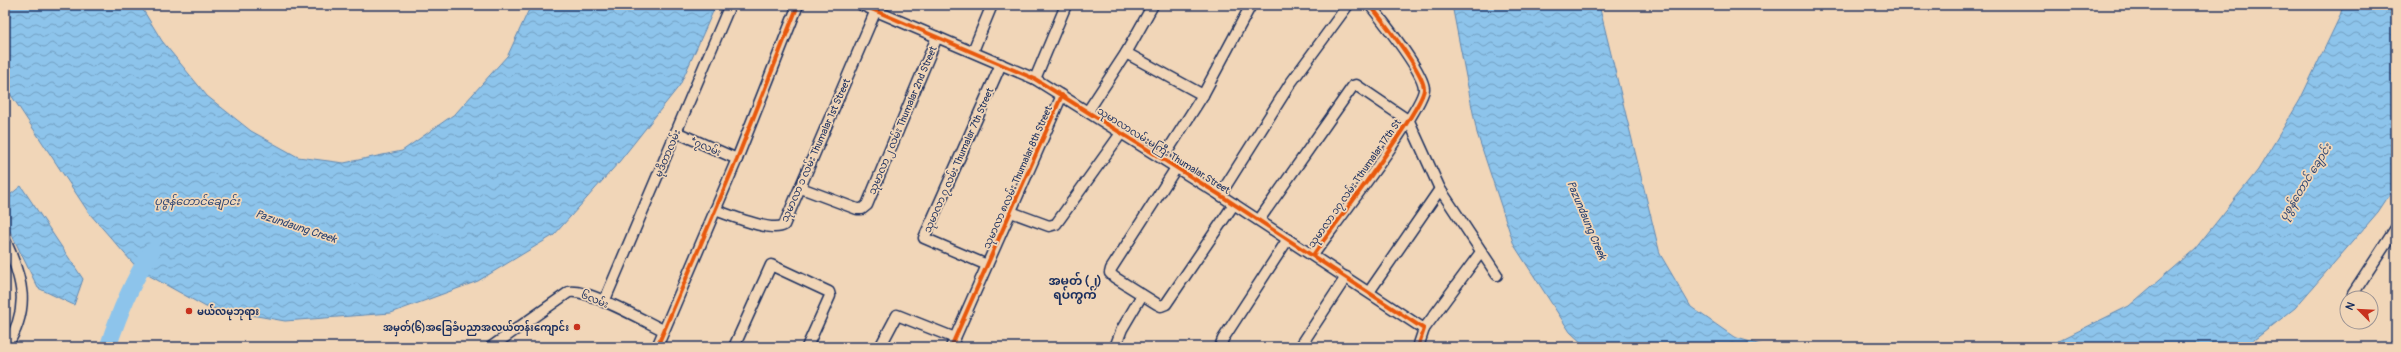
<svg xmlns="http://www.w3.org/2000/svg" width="2401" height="352" viewBox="0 0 2401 352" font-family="Pangolin,'Noto Sans Myanmar',sans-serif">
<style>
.water{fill:url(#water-waves);stroke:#5f88b3}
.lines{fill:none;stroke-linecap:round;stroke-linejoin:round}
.river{stroke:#8dc4eb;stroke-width:17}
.minor-casing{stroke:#1b2f5e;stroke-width:13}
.minor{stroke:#f1d6b8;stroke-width:10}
.cycleway-casing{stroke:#f1d6b8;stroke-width:6}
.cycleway{stroke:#e8590c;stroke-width:4}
.poi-dot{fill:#c8321e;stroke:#f1d6b8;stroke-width:1.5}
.labels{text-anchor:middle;stroke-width:3.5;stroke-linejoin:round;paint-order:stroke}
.street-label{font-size:10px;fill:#1b2f5e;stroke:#f1d6b8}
.poi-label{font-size:10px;font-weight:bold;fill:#1b2f5e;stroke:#f1d6b8;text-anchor:start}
.water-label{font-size:11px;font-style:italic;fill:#2c4573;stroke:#f1d6b8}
.quarter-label{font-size:12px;font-weight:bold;fill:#1b2f5e;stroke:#f1d6b8}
</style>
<defs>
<pattern id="water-waves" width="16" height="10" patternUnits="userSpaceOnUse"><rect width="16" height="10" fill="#8dc4eb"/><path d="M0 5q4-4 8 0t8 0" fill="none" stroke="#72a0c2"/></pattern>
</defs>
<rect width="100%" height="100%" fill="#f1d6b8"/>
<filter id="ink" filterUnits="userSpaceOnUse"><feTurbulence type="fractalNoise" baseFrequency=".025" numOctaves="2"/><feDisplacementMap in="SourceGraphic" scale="8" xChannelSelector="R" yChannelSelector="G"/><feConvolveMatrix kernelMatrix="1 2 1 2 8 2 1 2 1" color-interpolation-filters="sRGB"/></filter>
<g filter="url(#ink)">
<g class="water">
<path d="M5,5H140L162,41L207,96L251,131L298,157L344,163L402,151L456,113L508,55L531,5H716L680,85L619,162L554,235L478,281L391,313L285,321L206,307L139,270L89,213L5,86Z"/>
<path d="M1452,5H1599L1660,254L1691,307L1734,337L1767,347H1586L1570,332L1514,245L1477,133Z"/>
<path d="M2343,5H2396V185L2378,212L2295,308L2245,347H2046L2129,306L2195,249L2258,170L2300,100L2340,16Z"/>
<path d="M21,186L83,279L74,305L38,288L5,221V199Z"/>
</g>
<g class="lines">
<path class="river" d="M108,347C119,313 132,281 152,251"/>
<defs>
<g id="minor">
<path d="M862,5L1035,79L1220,195L1424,329L1418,347"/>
<path d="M973,51L992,5"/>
<path d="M1126,53L1203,95"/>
<path d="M1035,79L1066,5"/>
<path d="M1088,111L1126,53L1153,5"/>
<path d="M1409,121L1440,189L1497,275"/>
<path d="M676,132L737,159"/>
<path d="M1163,158L1203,95L1251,5"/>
<path d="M1176,168L1111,269L1110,273L1114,277L1157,304L1161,306L1166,304L1234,204"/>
<path d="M801,188L857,209H862L867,205L937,37"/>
<path d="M1220,195L1290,84L1348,5"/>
<path d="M715,210C730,215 771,233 784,225L876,10"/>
<path d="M1011,212L1049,226L1056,224L1122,132"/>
<path d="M1259,220L1353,86L1356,85L1409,121"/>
<path d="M5,240C23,280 31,308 6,347"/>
<path d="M1313,255C1330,231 1424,108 1424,89C1424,72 1382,20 1370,5"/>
<path d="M987,265L924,238L1001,64"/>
<path d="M1369,292L1440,189"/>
<path d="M2353,294L2396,228"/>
<path d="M604,302L730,5"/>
<path d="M1424,329L1481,252"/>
<path d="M491,347L569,292C587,288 644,321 663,330"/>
<path d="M657,347L737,159L798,5"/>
<path d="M734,347L771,265L829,292L830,296L807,347"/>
<path d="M880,347L897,315L955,338"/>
<path d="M951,347L1062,95"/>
<path d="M1115,347L1122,329L1142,295"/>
<path d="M1223,347L1221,344L1223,339L1288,239"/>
<path d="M1300,347L1346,277"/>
</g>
</defs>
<use href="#minor" class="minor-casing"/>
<use href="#minor" class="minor"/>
<defs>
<g id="cycleway">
<path d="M862,5L1035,79L1220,195L1424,329L1418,347"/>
<path d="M1313,255C1330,231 1424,108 1424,89C1424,72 1382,20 1370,5"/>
<path d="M657,347L737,159L798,5"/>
<path d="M951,347L1062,95"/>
</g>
</defs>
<use href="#cycleway" class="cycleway-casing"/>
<use href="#cycleway" class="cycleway"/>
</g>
</g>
<g class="poi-dot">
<circle cx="189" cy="311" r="4"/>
<circle cx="577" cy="327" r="4"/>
</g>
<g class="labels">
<g class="street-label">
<text transform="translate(902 120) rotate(-67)" y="4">သုမာလာ ၂ လမ်း Thumalar 2nd Street</text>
<text transform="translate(706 146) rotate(24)" y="4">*၇လမ်း</text>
<text transform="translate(815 150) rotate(-66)" y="4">သုမာလာ ၁ လမ်း Thumalar 1st Street</text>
<text transform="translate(1164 150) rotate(32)" y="4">သုမာလာလမ်းမကြီး Thumalar Street</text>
<text transform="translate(667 153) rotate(-67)" y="4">မုဒိတာလမ်း</text>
<text transform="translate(958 160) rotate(-66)" y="4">သုမာလာ ၇ လမ်း Thumalar 7th Street</text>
<text transform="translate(1017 177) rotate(-66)" y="4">သုမာလာ ၈လမ်း Thumalar 8th Street</text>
<text transform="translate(1354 183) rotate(-55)" y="4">သုမာလာ ၁၇ လမ်း Tthumalar 17th St</text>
<text transform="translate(595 299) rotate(22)" y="4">၆လမ်း</text>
</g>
<g class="poi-label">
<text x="197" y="315">မယ်လမုဘုရား</text>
<text x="569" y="331" text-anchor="end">အမှတ်(၆)အခြေခံပညာအလယ်တန်းကျောင်း</text>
</g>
<g class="water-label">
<text transform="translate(2305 182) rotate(-58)" y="4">ပုစွန်တောင် ချောင်း</text>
<text x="197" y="205">ပုဇွန်တောင်ချောင်း</text>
<text transform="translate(1587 220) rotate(67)" y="4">Pazundaung Creek</text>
<text transform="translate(296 226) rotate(18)" y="4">Pazundaung Creek</text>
</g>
<g class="quarter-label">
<text x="1075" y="285">အမှတ် (၂)<tspan x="1075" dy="14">ရပ်ကွက်</tspan></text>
</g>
</g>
<rect width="2401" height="352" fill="none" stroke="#f1d6b8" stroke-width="20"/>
<rect x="10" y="10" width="2381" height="332" fill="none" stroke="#1b2f5e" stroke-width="1.5" filter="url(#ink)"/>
<g transform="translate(2359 310) rotate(294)"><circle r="19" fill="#f1d6b8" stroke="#9b9394"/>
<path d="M0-3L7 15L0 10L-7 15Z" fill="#c8321e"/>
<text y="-6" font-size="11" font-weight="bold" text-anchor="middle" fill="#1b2f5e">N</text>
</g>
</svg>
